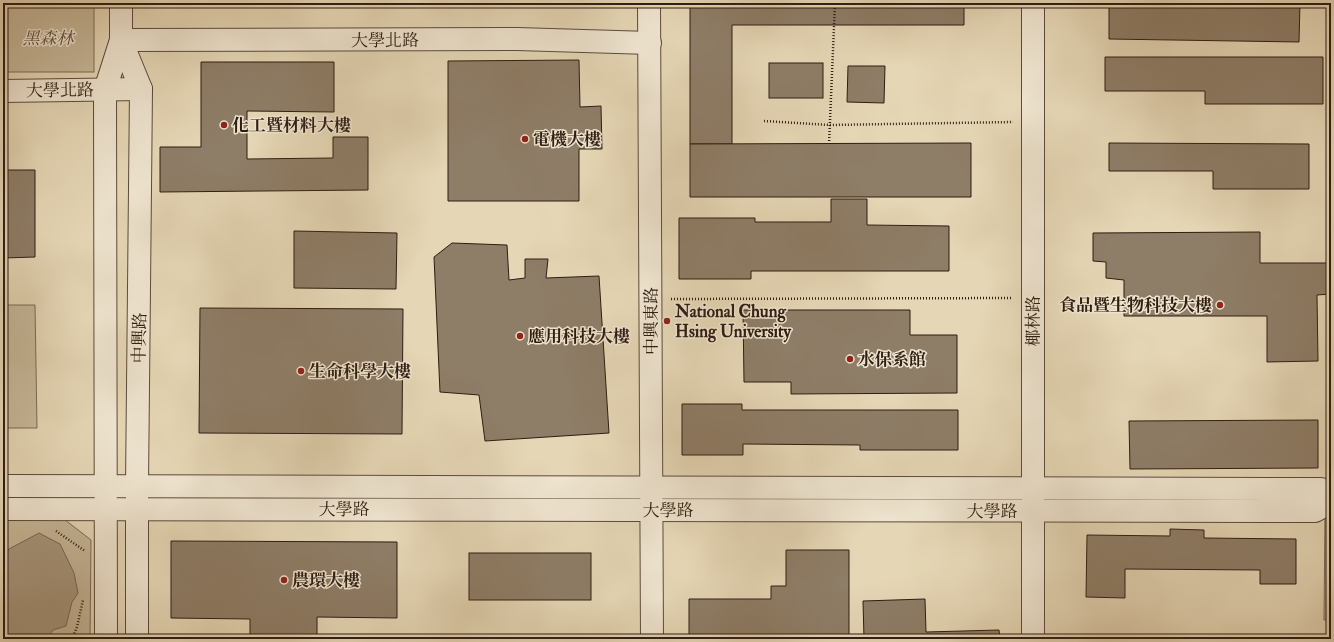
<svg xmlns="http://www.w3.org/2000/svg" width="1334" height="642" viewBox="0 0 1334 642" font-family="'IM FELL Double Pica','Noto Serif TC',serif">
<style>
.green{fill:#c6b799;stroke:#7a6a56}
.water{fill:#a7977e;stroke:#776653}
.building{fill:#8e7d67;stroke:#2f1d12}
.lines{fill:none;stroke-linecap:round;stroke-linejoin:round}
.minor-casing{stroke:#5c4b3b;stroke-width:24}
.path{stroke:#2f1d12;stroke-width:2.5;stroke-dasharray:1 2;stroke-linecap:butt}
.minor{stroke:#eee4cf;stroke-width:22}
.poi-dot{fill:#8f2418;stroke:#eee4cf;stroke-width:1.5}
.labels{text-anchor:middle;stroke-width:3;stroke-linejoin:round;paint-order:stroke}
.park-label{font-size:17px;font-style:italic;fill:#5c4b3a;stroke:#eee4cf}
.street-label{font-size:17px;fill:#2f1d12;stroke:#eee4cf}
.poi-label{font-size:17px;font-weight:bold;fill:#2f1d12;stroke:#eee4cf;text-anchor:start}
</style>
<rect width="100%" height="100%" fill="#e5d6b5"/>
<filter id="stains"><feTurbulence type="fractalNoise" baseFrequency=".005" numOctaves="4"/><feColorMatrix values="0 0 0 0 .2 0 0 0 0 .09 0 0 0 0 .02 0 0 0 .5 -.17"/></filter>
<radialGradient id="worn" r=".72"><stop offset=".6" stop-color="#630" stop-opacity="0"/><stop offset="1" stop-color="#630" stop-opacity=".3"/></radialGradient>
<g class="green">
<rect x="3" y="3" width="91" height="69"/>
<path d="M3,305H35L37,428H3Z"/>
<path d="M51,509L91,540L90,639H3V510Z"/>
<path d="M1325,511H1331V620H1324Z"/>
</g>
<path class="water" d="M39,533L60,544L74,573L78,593L72,602L66,626L53,630L47,639H3V559L9,549Z"/>
<g class="building">
<path d="M690,3H964V25H732V144H690Z"/>
<path d="M1109,3H1300L1299,42L1109,39Z"/>
<path d="M1105,57H1323V104H1205V91H1105Z"/>
<path d="M579,60L580,107L601,106L602,149H579V201H448V61Z"/>
<path d="M201,62H334V112L247,111V159L333,158V137H368V190L160,192V147H201Z"/>
<rect x="769" y="63" width="54" height="35"/>
<path d="M848,66H885L884,103L847,102Z"/>
<path d="M971,143V197H690V144Z"/>
<path d="M1109,143L1309,144V189H1213V171H1109Z"/>
<path d="M3,170H35V257L3,258Z"/>
<path d="M831,199H867V225L949,226V271H751V279H679V218H755V222H831Z"/>
<path d="M294,231L397,233L396,289L294,288Z"/>
<path d="M1260,232V263H1331V294L1317,295L1318,361L1267,362V316H1124V280L1106,278V262L1093,261V233Z"/>
<path d="M452,243L507,245L509,280L525,278V259H548L546,278L599,276L609,433L485,441L479,395L440,392L434,257Z"/>
<path d="M200,308L403,309L402,434L199,433Z"/>
<path d="M743,310H910V335H957V393L791,394V382H744Z"/>
<path d="M682,404H742V410H958V450H860V445L743,444V455H682Z"/>
<path d="M1318,420V468L1130,469L1129,421Z"/>
<path d="M1170,529L1204,530V538L1296,539V584H1260V570L1125,569V598L1086,597L1087,535L1170,536Z"/>
<path d="M171,541L397,542V618L317,617V639H250V619L171,618Z"/>
<path d="M786,550H849V639H689V599H771V586H786Z"/>
<rect x="469" y="553" width="122" height="47"/>
<path d="M925,599L926,632L999,630L1000,639H864L863,601Z"/>
</g>
<g class="lines">
<defs>
<g id="minor">
<path d="M649,3L652,639"/>
<path d="M1033,3V639"/>
<path d="M121,40L141,89L137,486V639"/>
<path d="M121,40L517,39L650,43"/>
<path d="M3,91L141,89"/>
<path d="M3,486L1321,489L1331,496"/>
<path d="M3,509L1315,511L1331,502"/>
<path d="M106,639L105,90L121,40V3"/>
</g>
</defs>
<use href="#minor" class="minor-casing"/>
<g class="path">
<path d="M764,121L830,125L1013,122"/>
<path d="M829,144L835,3"/>
<path d="M671,299L1012,298"/>
<path d="M56,531L85,551"/>
<path d="M72,639L77,627L83,600"/>
</g>
<use href="#minor" class="minor"/>
</g>
<g class="poi-dot">
<circle cx="224" cy="125" r="4"/>
<circle cx="525" cy="139" r="4"/>
<circle cx="1220" cy="305" r="4"/>
<circle cx="667" cy="321" r="4"/>
<circle cx="520" cy="336" r="4"/>
<circle cx="850" cy="359" r="4"/>
<circle cx="301" cy="371" r="4"/>
<circle cx="284" cy="580" r="4"/>
</g>
<g class="labels">
<g class="park-label">
<text x="48" y="44">黑森林</text>
</g>
<g class="street-label">
<text x="385" y="46">大學北路</text>
<text transform="translate(60 90) rotate(-1)" y="6">大學北路</text>
<text transform="translate(651 321) rotate(-90)" y="6">中興東路</text>
<text transform="translate(1033 321) rotate(-90)" y="6">椰林路</text>
<text transform="translate(139 338) rotate(-89)" y="6">中興路</text>
<text x="344" y="515">大學路</text>
<text x="668" y="516">大學路</text>
<text x="992" y="517">大學路</text>
</g>
<g class="poi-label">
<text x="232" y="131">化工暨材料大樓</text>
<text x="533" y="145">電機大樓</text>
<text x="1212" y="311" text-anchor="end">食品暨生物科技大樓</text>
<text x="675" y="317">National Chung<tspan x="675" dy="20">Hsing University</tspan></text>
<text x="528" y="342">應用科技大樓</text>
<text x="858" y="365">水保系館</text>
<text x="309" y="377">生命科學大樓</text>
<text x="292" y="586">農環大樓</text>
</g>
</g>
<rect width="1334" height="642" fill="none" stroke="#e5d6b5" stroke-width="16"/>
<rect x="4" y="4" width="1326" height="634" fill="none" stroke="#2f1d12" stroke-width="2"/>
<rect x="8" y="8" width="1318" height="626" fill="none" stroke="#2f1d12"/>
<rect width="100%" height="100%" filter="url(#stains)"/>
<rect width="100%" height="100%" fill="url(#worn)"/>
</svg>
